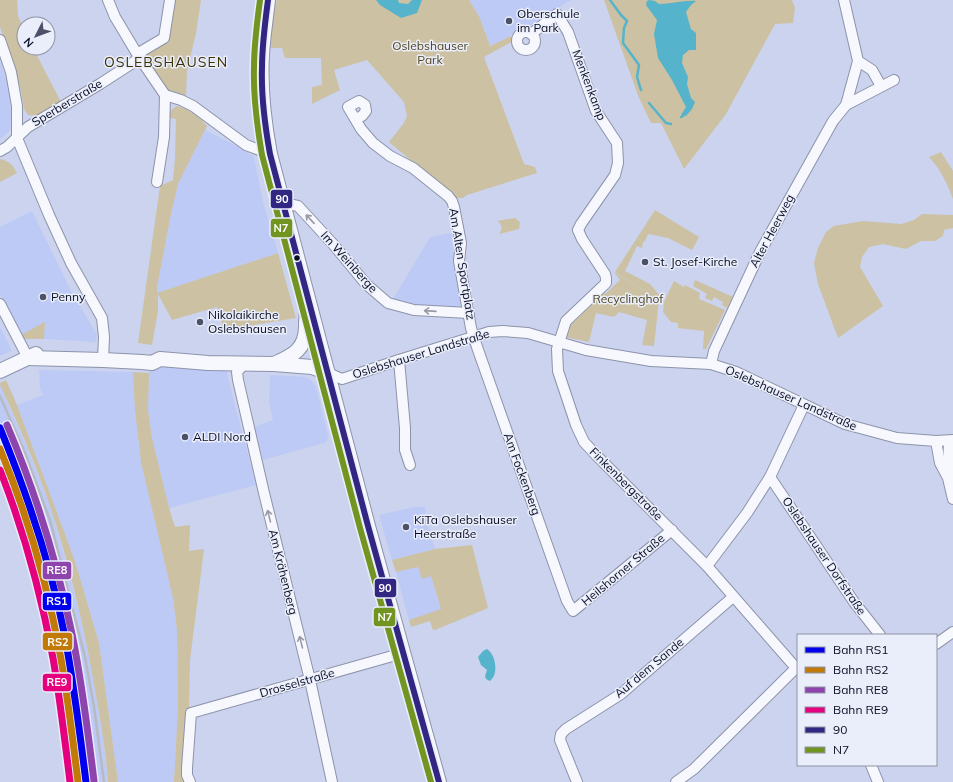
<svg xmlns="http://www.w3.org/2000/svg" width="953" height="782" viewBox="0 0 953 782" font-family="Mulish,sans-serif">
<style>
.built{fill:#bdcaf5}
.green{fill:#ccc1a2}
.water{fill:#55b4cb}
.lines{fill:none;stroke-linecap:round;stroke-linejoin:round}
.stream{stroke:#55b4cb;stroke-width:2.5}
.street-casing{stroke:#8d93aa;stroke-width:12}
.secondary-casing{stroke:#8d93aa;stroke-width:16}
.street{stroke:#f7f8fd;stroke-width:10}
.secondary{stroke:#f7f8fd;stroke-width:14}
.rail{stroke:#b8bac2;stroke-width:2.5}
.bus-1-casing{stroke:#eaeefb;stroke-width:9}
.bus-2-casing{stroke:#eaeefb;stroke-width:9}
.bus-1{stroke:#312783;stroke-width:6}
.bus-2{stroke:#729420;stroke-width:6}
.rail-1-casing{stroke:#eaeefb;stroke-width:10}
.rail-2-casing{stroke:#eaeefb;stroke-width:10}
.rail-3-casing{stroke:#eaeefb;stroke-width:10}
.rail-4-casing{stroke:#eaeefb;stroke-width:10}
.rail-1{stroke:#00e;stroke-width:7}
.rail-2{stroke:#c17908;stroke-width:7}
.rail-3{stroke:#8e44ad;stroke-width:7}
.rail-4{stroke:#e5007d;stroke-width:7}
.oneway{stroke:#9799a5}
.poi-dot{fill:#4c5169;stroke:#eaeefb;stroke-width:1.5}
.bus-dot{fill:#070b21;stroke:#eaeefb;stroke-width:1.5}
.labels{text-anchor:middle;stroke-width:3;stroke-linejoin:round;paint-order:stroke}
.poi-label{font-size:12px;fill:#070b21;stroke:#eaeefb;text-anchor:start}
.park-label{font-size:12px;fill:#50441f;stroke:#eaeefb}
.street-label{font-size:12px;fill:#070b21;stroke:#eaeefb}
.quarter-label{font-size:14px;letter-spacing:1px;fill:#3d3106;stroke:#eaeefb}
.line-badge{stroke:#eaeefb;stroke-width:1.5}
.badge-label{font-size:11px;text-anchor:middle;font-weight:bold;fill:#fff}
</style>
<rect width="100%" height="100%" fill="#cbd3ef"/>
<g class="built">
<path d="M469,0H571L528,27L490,46L479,16Z"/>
<path d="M0,60L8,86L11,113V125L9,132L0,139Z"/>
<path d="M205,130L239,147L254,157L263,202L278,253L157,293V287L171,214L178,184Z"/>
<path d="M32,211L71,291L97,335L96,342L44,339L45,323L21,335L0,294V227Z"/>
<path d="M451,233L462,312L417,307L392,301L430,237Z"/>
<path d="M0,327L12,351L0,356Z"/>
<path d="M149,360L228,365L227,374L256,485L169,508L152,438L148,410Z"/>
<path d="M39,370L133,372L135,410L141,462L173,598L177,630L178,707L174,782H118L99,643L75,561L17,405L43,395L40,388Z"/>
<path d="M270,375L306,377L312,381L316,387L328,435L327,442L263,460L254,427L273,420L269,402Z"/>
<path d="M0,385L27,447L50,505L64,555L79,611L91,666L103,738L108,782H97L88,701L70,613L60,574L44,520L40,522L59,592L75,666L89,753L91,782H71L65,729L51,647L38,592L19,531L0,478Z"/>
<path d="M415,507H425L426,520L435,549L392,560L379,515Z"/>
<path d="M418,567L431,576L441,610L409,620L396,572Z"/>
</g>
<g class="green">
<path d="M0,0H17L18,16L24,29V48H33L61,102L38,116L28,115L24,109L21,90L0,27Z"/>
<path d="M173,0H201L196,33L187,71L186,96L170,91L164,85L144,55L167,39Z"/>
<path d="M277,0H469L479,16L490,46L511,36L513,41L484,57L524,164L535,167L537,173L467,195L463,198H456L389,142L404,123L407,116L404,102L367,60L334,70L340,90L312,104V87L322,85L321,58H285L282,48H271L272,19Z"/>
<path d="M604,0H792L795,8L793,23L775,24L726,114L684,169L661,123H651L639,98Z"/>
<path d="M177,106C192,110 197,115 207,126L178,184L171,214L157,287V293L278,253L296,318L224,330L217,307L172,320L158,294V311L152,345L138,343L160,186L173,180L175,159L176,119L169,118C170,112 171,109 177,106Z"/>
<path d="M941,152L953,171V199C947,183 941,170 929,157Z"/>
<path d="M0,159C9,161 13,165 17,173L0,182Z"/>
<path d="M655,210L699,237L692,250L668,238L648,234L645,241L643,242L642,248L637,246L625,271L650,284L661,297L659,300L654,346L642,345L647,320L619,312L614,317L596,313L589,342L565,337L570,320L573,322L604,293L605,294L620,280L614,272L651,295L615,272Z"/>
<path d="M922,214L953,215V228L944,230L943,236L935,241H921L906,249L883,244L869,247L862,257L860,267L883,306L838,338L818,284L814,263L818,248L826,232L834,226L863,221L901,224L914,220Z"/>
<path d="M515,218L520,222L519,229L499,234L502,228L500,223L497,221Z"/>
<path d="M695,280L733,297L727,308L722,305L723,302L714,297L712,301L705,298L707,294L693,286Z"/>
<path d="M674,281L684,287L685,285L700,293L699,299L725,310L706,349H703L704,331L678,328V323L671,322L663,312L664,302Z"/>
<path d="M45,322L44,339H23L21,335Z"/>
<path d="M133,372L149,373L148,410L152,438L169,508L175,527L190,525L189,551L204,549L190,660L189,707L185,771L189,782H174L178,707L177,630L173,598L141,462L135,410Z"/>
<path d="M6,380L17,405L53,502L75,561L99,643L118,782H108C106,755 102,728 97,701C86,635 71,569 50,506C36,465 18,423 0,385V383Z"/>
<path d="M472,545L488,608L435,630H433L430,621L411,627L409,620L441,609L431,576L422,579L418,567L396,572L392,560L435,549Z"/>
</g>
<g class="water">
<path d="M376,0H398L399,3L408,4L412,0H422L417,13L401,18L380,5Z"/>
<path d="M649,0L655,1L659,4C671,4 685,0 696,1L691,5L686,12L691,29L696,33V50H689L683,55L682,63L688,77L687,84L691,98L695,102L692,109L686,116L681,115L686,107L672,80L658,58L654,34L657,20L646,5L647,1Z"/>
<path d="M487,649C496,655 499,674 490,681L486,679L485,676L487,670L481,665L478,657L483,651Z"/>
</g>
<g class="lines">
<g class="stream">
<path d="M610,0L621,15L627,21L624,28L623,43L639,65L637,77L641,90"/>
<path d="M649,103L666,123L671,124"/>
<path d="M681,117L683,116"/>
</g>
<defs>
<g id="street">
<path d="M108,0L115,17L139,57L165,95L181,100L193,106L246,145L270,154"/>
<circle cx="526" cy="41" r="9"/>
<path d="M531,34L557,14L568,32L596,111L617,143L618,163L615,175L581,224L578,230L582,239L605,274L606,278V283L566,321L557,349L558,371L576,425L584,442L597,456L707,566"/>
<path d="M0,40L11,72L17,106V138L49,215L71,263L102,318L104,337L103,360"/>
<path d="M858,61L872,70L881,86"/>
<path d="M846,105L894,80"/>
<path d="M355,119L362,116L366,111L365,105L359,101L348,107L361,129L373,143L390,156L413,168L448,196L452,201L454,207L461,243L459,261L471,328L477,347L567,601L573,611L672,530"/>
<path d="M0,151L7,147L28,127L100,84L134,62L139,57L142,51L164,38L170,0"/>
<path d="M157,182L164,137L165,95"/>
<path d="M283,203L298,206L333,244L366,284L388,303L414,310L469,313"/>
<path d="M0,304L28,358"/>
<path d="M399,360L405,428V450L410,465"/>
<path d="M244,364L237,372L238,380L264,493L310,680L332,782"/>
<path d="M711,364L714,351L760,252L833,121L846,105L858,61L844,0"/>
<path d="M328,373L342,379L399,360L489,332L503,331L528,333L586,350L651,361L711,364L736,372L845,424L897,438L936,441L953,440"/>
<path d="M936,441L940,463L948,478L953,499"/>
<path d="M948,476L949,441"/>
<path d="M770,477L854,602L880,635"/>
<path d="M936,644L953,632"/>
<path d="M871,765L878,782"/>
<path d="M190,782L187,775V768L191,713L403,653"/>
<path d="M577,782L560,740L561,734L566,729L621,694L733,597"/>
<path d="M676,782L694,769L796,668L707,566L747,513L770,477L804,405"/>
</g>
<g id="secondary">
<path d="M268,0C266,18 263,37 262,55C260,88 264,122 270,154L368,526L439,782"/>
<path d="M28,358L103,360L142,362L152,363L160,359L208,363L274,364L312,367L328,373"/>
<path d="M276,363C294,355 305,349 306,328C306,322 306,314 308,309"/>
<path d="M0,371L36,354"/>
</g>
</defs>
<use href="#street" class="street-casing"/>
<use href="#secondary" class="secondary-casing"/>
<use href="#street" class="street"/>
<use href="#secondary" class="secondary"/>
<path class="rail" d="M0,396L25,453L50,520L85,657L94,707L104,782"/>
<defs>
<path id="bus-1" d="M268,0C265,23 262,45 262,68C261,97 265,126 270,154L368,526L439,782"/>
<path id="bus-2" d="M260,0C257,22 254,45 254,67C253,97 257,126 262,155L360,528L431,782"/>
</defs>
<use href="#bus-1" class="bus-1-casing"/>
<use href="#bus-2" class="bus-2-casing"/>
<use href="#bus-1" class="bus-1"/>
<use href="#bus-2" class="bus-2"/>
<defs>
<path id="rail-1" d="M0,428C28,496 51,565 65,637C74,685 80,734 86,782"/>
<path id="rail-2" d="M0,449C28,516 48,587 61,659C68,699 73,741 78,782"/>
<path id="rail-3" d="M7,425C36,493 57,562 72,634C82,682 88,732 94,781"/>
<path id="rail-4" d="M0,470C24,531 41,594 53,658C60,699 65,741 70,782"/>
</defs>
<use href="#rail-1" class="rail-1-casing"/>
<use href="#rail-2" class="rail-2-casing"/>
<use href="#rail-3" class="rail-3-casing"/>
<use href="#rail-4" class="rail-4-casing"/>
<use href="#rail-1" class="rail-1"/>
<use href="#rail-2" class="rail-2"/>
<use href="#rail-3" class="rail-3"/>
<use href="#rail-4" class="rail-4"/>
</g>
<defs><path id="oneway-shaft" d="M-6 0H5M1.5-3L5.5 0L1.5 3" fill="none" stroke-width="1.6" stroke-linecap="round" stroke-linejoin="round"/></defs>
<g class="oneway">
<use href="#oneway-shaft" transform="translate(310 219) rotate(-133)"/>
<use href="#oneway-shaft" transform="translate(430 311) rotate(-176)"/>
<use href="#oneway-shaft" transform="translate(269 516) rotate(-104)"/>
<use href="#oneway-shaft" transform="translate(301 642) rotate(-104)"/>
</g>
<g class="poi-dot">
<circle cx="509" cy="21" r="4"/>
<circle cx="645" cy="262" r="4"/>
<circle cx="43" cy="297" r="4"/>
<circle cx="200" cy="322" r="4"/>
<circle cx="185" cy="437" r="4"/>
<circle cx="406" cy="527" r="4"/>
</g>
<circle class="bus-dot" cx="297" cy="258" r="3.5"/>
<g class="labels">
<g class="poi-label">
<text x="517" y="18">Oberschule<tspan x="517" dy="14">im Park</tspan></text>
<text x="653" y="266">St. Josef-Kirche</text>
<text x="51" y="301">Penny</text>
<text x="208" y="319">Nikolaikirche<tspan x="208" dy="14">Oslebshausen</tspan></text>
<text x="193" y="441">ALDI Nord</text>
<text x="414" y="524">KiTa Oslebshauser<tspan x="414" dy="14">Heerstraße</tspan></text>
</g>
<g class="park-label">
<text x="430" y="50">Oslebshauser<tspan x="430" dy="14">Park</tspan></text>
<text x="628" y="303">Recyclinghof</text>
</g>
<g class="street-label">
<text transform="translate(589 85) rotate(69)" y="4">Menkenkamp</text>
<text transform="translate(67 103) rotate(-31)" y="4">Sperberstraße</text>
<text transform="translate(772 231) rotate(-62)" y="4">Alter Heerweg</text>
<text transform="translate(349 262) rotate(48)" y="4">Im Weinberge</text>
<text transform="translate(462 264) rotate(81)" y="4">Am Alten Sportplatz</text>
<text transform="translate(421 354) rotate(-17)" y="4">Oslebshauser Landstraße</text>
<text transform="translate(791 398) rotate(24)" y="4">Oslebshauser Landstraße</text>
<text transform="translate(522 474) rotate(70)" y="4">Am Fockenberg</text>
<text transform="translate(626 484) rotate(45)" y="4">Finkenbergstraße</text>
<text transform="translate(824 556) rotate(56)" y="4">Oslebshauser Dorfstraße</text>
<text transform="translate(623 570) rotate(-40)" y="4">Heilshorner Straße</text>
<text transform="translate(283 572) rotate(76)" y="4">Am Krähenberg</text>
<text transform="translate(649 668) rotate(-40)" y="4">Auf dem Sande</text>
<text transform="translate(297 683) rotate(-16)" y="4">Drosselstraße</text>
</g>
<g class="quarter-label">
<text x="166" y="67">OSLEBSHAUSEN</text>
</g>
</g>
<g class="line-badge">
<rect x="270" y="189" width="23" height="20" rx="4" fill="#312783"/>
<rect x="270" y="218" width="23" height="20" rx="4" fill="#729420"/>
<rect x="42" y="561" width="30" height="19" rx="4" fill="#8e44ad"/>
<rect x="374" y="578" width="23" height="20" rx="4" fill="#312783"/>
<rect x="42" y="592" width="30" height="19" rx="4" fill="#00e"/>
<rect x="373" y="607" width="23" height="20" rx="4" fill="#729420"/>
<rect x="42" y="632" width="31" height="19" rx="4" fill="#c17908"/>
<rect x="42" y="673" width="30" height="19" rx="4" fill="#e5007d"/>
</g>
<g class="badge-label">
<text x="282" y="203">90</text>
<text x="281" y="232">N7</text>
<text x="57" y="574">RE8</text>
<text x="385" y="592">90</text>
<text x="57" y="605">RS1</text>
<text x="385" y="621">N7</text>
<text x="58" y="646">RS2</text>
<text x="57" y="686">RE9</text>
</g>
<rect x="797" y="634" width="140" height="132" fill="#eaeefb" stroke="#8f93a4"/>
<rect x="805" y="647" width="20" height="6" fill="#0000ee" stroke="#8f93a4"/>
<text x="833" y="654" font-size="12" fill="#070b21">Bahn RS1</text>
<rect x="805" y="667" width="20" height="6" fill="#c17908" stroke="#8f93a4"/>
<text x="833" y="674" font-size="12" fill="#070b21">Bahn RS2</text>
<rect x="805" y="687" width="20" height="6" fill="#8e44ad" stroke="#8f93a4"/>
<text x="833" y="694" font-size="12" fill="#070b21">Bahn RE8</text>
<rect x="805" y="707" width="20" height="6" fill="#e5007d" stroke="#8f93a4"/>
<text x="833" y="714" font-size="12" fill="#070b21">Bahn RE9</text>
<rect x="805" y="727" width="20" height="6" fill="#312783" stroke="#8f93a4"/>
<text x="833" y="734" font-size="12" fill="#070b21">90</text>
<rect x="805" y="747" width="20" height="6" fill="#729420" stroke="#8f93a4"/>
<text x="833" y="754" font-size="12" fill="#070b21">N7</text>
<g transform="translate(36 36) rotate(228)"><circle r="19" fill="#eaeefb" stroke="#8f93a4"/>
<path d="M0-3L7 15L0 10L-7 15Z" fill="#4c5169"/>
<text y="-6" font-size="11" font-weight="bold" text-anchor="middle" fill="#070b21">N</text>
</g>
</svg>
